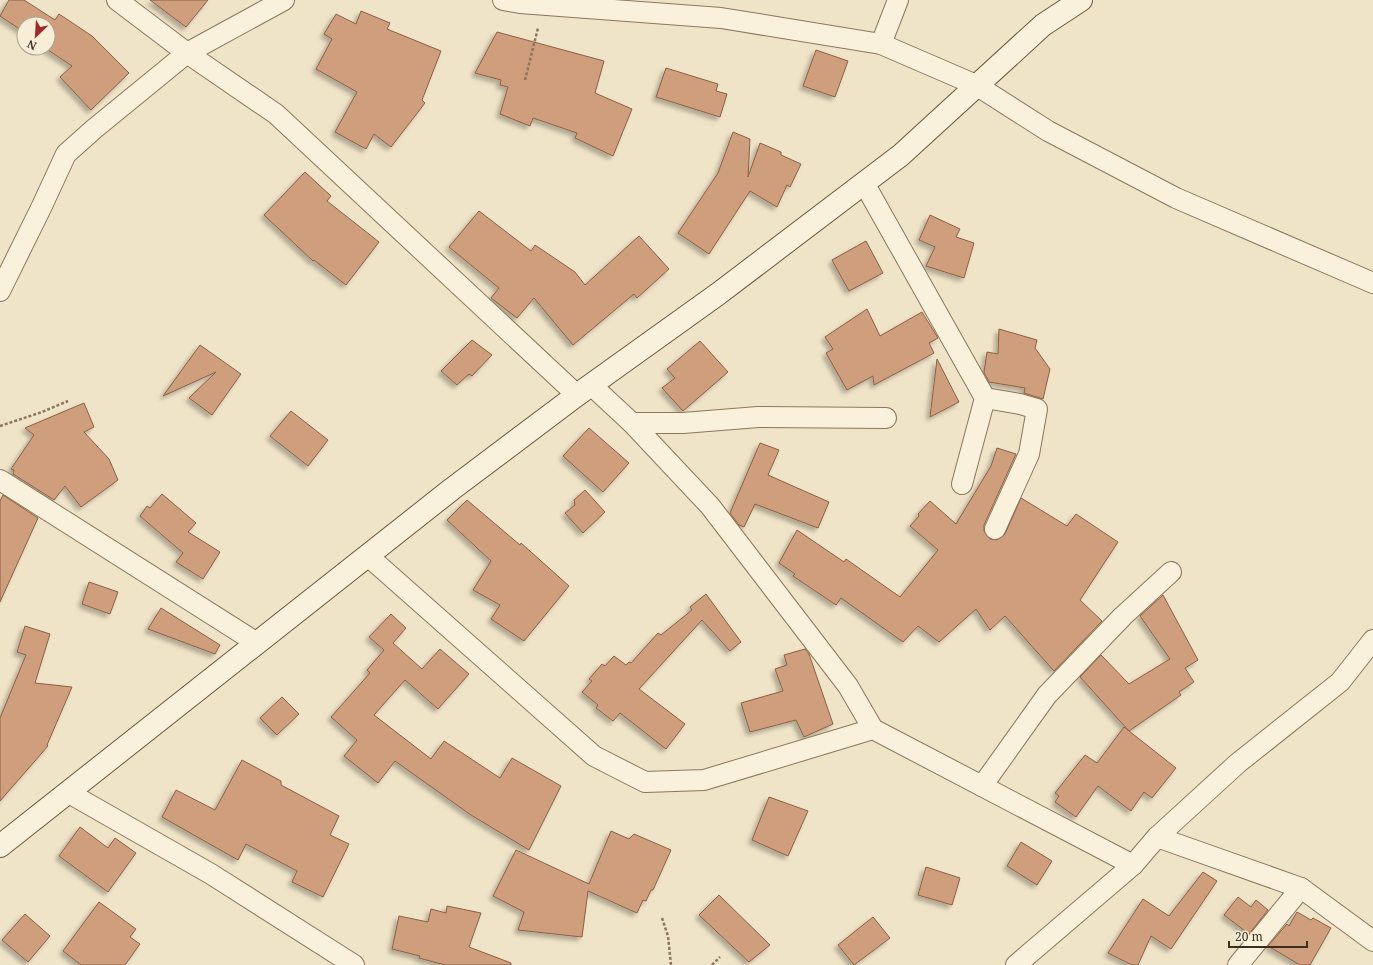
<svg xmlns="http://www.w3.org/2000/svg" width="1373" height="965" viewBox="0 0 1373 965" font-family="'Noto Serif',serif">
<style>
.building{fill:#cf9f7d;stroke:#8d5f41;filter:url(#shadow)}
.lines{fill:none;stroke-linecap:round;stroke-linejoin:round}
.street-casing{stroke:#8d765c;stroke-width:22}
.secondary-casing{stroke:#6f573f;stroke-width:24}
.path{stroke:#8d765c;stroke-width:2.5;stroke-dasharray:3 2;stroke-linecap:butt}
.street{stroke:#faf1dc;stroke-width:20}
.secondary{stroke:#faf1dc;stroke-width:22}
</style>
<defs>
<filter id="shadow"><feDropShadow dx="-3.5" dy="3.5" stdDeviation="2" flood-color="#0004"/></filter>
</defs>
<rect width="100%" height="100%" fill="#f0e4c8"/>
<g class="building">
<path d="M9,0H24L55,20L59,14L92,36L129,73L91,110L60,77L72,66L45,48H49L48,24H24V32L0,16Z"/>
<path d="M150,0H208L186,27Z"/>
<path d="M361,11L390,23L387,29L441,51L422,100L425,103L391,147L374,134L366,149L335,132L357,92L316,69L332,39L324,34L336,14L356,24Z"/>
<path d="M497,32L604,61L595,93L632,109L613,156L575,138L577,133L533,118L530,126L500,114L508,87L500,85L501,80L475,73Z"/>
<path d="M816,50L848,61L835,97L803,86Z"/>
<path d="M666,68L718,84L716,91L727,94L720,117L656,97Z"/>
<path d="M733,132L750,139L748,177L760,143L781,152V155L801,164L790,187L787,185L777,207L750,191L709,254L678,233L718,173Z"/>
<path d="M305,172L331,196L327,201L379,242L346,285L314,260L313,261L264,215Z"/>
<path d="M479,211L531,251L535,245L575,272L585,285L639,236L669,269L637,298L634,294L573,345L534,298L517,318L491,298L499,288L449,247Z"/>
<path d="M930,215L960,229L956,237L974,243L964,278L926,266L935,247L919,240Z"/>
<path d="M866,241L883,273L849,291L832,260Z"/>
<path d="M867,309L880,336L922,312L938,338L929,343L934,353L874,385L873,376L847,390L826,353L833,349L825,337Z"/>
<path d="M999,329L1037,340L1035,348L1050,369L1043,399L1024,393L1025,388L989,382L984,372L987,352L998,354Z"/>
<path d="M472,340L492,355L472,376L469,374L457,385L441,371Z"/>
<path d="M700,341L728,372L683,411L662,388L675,378L667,369Z"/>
<path d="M200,345L241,374L212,415L189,398L216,372L163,396Z"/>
<path d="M937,359L959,402L930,417Z"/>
<path d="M84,403L94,427L84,432L109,459L118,480L81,507L65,486L54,500L13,474L14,470L11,469L34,435L25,428Z"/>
<path d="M291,411L328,440L308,466L270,436Z"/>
<path d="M589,428L629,463L603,492L563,456Z"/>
<path d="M760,443L779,450L768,475L829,502L818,528L755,504L744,527L739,525L730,513Z"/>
<path d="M997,448L1016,454L984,525V531L990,539L997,540L1005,534L1021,498L1067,526L1076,514L1118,542L1080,600L1102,621L1054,671L1005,616L990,630L976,609L939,642L918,626L903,642L841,598L836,605L793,576L795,574L779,563L797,530L844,562L846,559L900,597L938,550L910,526L919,516L918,514L930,501L956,524L991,466Z"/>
<path d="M585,490L605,512L583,533L565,513L575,505L574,500Z"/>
<path d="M162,494L196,523L188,532L220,552L203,579L176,562L183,553L140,516L147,506L150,508Z"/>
<path d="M3,495L38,518L0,602V501Z"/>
<path d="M467,500L520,545L521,543L569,586L524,641L491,619L500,605L473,590L491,561L447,520Z"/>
<path d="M89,582L118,592L110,614L82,604Z"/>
<path d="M706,594L741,642L730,651L702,620L639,689L685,724L666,749L620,713L613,721L596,708L598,705L582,692L592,681L589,679L602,664L605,666L614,656L626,665L629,662L631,663L658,633L661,635L692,610L690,607Z"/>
<path d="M1163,595L1198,660L1185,668L1194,682L1179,692L1181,695L1129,731L1080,677L1101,655L1129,684L1170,659L1140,616Z"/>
<path d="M161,608L220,645L215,654L148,629Z"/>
<path d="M391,614L406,628L393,643L422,669L440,649L469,674L438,709L405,680L374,715L431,759L444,741L500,778L512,758L561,786L529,850L471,815L395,761L378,783L344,756L357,740L331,717L370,673L367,670L384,650L369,637Z"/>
<path d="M25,626L50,634L35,683L72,687L47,745L48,746L0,801V718L26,655L17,652Z"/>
<path d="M805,649L809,654L833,724L804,737L796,720L750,732L741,703L783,691L775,669L787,665L784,655Z"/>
<path d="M282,697L299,714L277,735L260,718Z"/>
<path d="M1124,727L1176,768L1152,798L1144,792L1131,811L1098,786L1076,817L1055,802L1059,796L1055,793L1085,755L1097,763Z"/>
<path d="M242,760L281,781V785L339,816L330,835L349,844L323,897L292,882L297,871L246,844L238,860L162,817L176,790L215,810Z"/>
<path d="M769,797L808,811L788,856L752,840Z"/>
<path d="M80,827L108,848L115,838L136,853L108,892L59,856Z"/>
<path d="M611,831L629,839L634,834L671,850L653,890H651L646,901L643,900L637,913L588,891L582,937L518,930L524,912L493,896L516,850L589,884Z"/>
<path d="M1021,842L1052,861L1037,885L1007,866Z"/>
<path d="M926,867L960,878L952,905L918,895Z"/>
<path d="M1203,872L1217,881L1171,949L1151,936L1138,965H1132L1108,953L1143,899L1169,916Z"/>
<path d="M719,895L770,945L749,962L699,915Z"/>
<path d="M1238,897L1251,907L1256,900L1268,910L1249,934L1224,915Z"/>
<path d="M99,902L136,929L130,937L140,944L125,965H81L63,951Z"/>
<path d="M447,906L481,913L469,947L511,963V965H445L419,958L420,956L392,949L399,916L428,922L431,909L446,913Z"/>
<path d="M1297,912L1311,920L1313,918L1331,928L1310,965H1300L1268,946L1287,924L1289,926Z"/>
<path d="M25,914L50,936L28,962L2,940Z"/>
<path d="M873,917L890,938L854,965L838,945Z"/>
</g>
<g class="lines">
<defs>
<g id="street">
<path d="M117,0L187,53L276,114L577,395"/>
<path d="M503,0L520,3L721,18L881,44L976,85L1048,131L1176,198L1373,283"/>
<path d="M881,44L898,0"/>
<path d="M864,183L985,398L962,484"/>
<path d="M0,291L41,208L66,154L94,129L187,53L284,0"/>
<path d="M591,385L632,423L710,506L848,686L873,729L1133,865"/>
<path d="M985,398L1020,404L1037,409L1029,454L995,529"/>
<path d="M632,423H683L758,417L886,418"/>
<path d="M0,480L257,643"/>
<path d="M368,556L594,756L645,782L704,780L873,729"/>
<path d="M982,786L1047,695L1123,616L1171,572"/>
<path d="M69,793L211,874L354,965"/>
<path d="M1157,837L1301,888L1373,941"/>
<path d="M1016,965L1133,865L1157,837L1238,763L1340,682L1373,640"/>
<path d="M1238,965L1301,888"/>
</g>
<path id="secondary" d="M0,846L452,489L577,395L718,294L901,155L1043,25L1081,0"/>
</defs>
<use href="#street" class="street-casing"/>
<use href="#secondary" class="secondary-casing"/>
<g class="path">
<path d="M525,80L538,28"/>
<path d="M0,426L42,412L68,401"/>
<path d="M662,918L668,936L671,965"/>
<path d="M712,965L720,957"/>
</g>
<use href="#street" class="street"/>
<use href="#secondary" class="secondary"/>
</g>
<g transform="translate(36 36) rotate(205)"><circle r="19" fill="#f7eed8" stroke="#ada18e"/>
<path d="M0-3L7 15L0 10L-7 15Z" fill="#9e2a2b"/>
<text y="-6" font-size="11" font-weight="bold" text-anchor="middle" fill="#3d2e20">N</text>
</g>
<path d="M1229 941v6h78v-6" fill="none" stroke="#3d2e20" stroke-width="2"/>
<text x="1235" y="941" font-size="12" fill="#3d2e20" stroke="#f7eed8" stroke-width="3" paint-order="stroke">20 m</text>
</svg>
